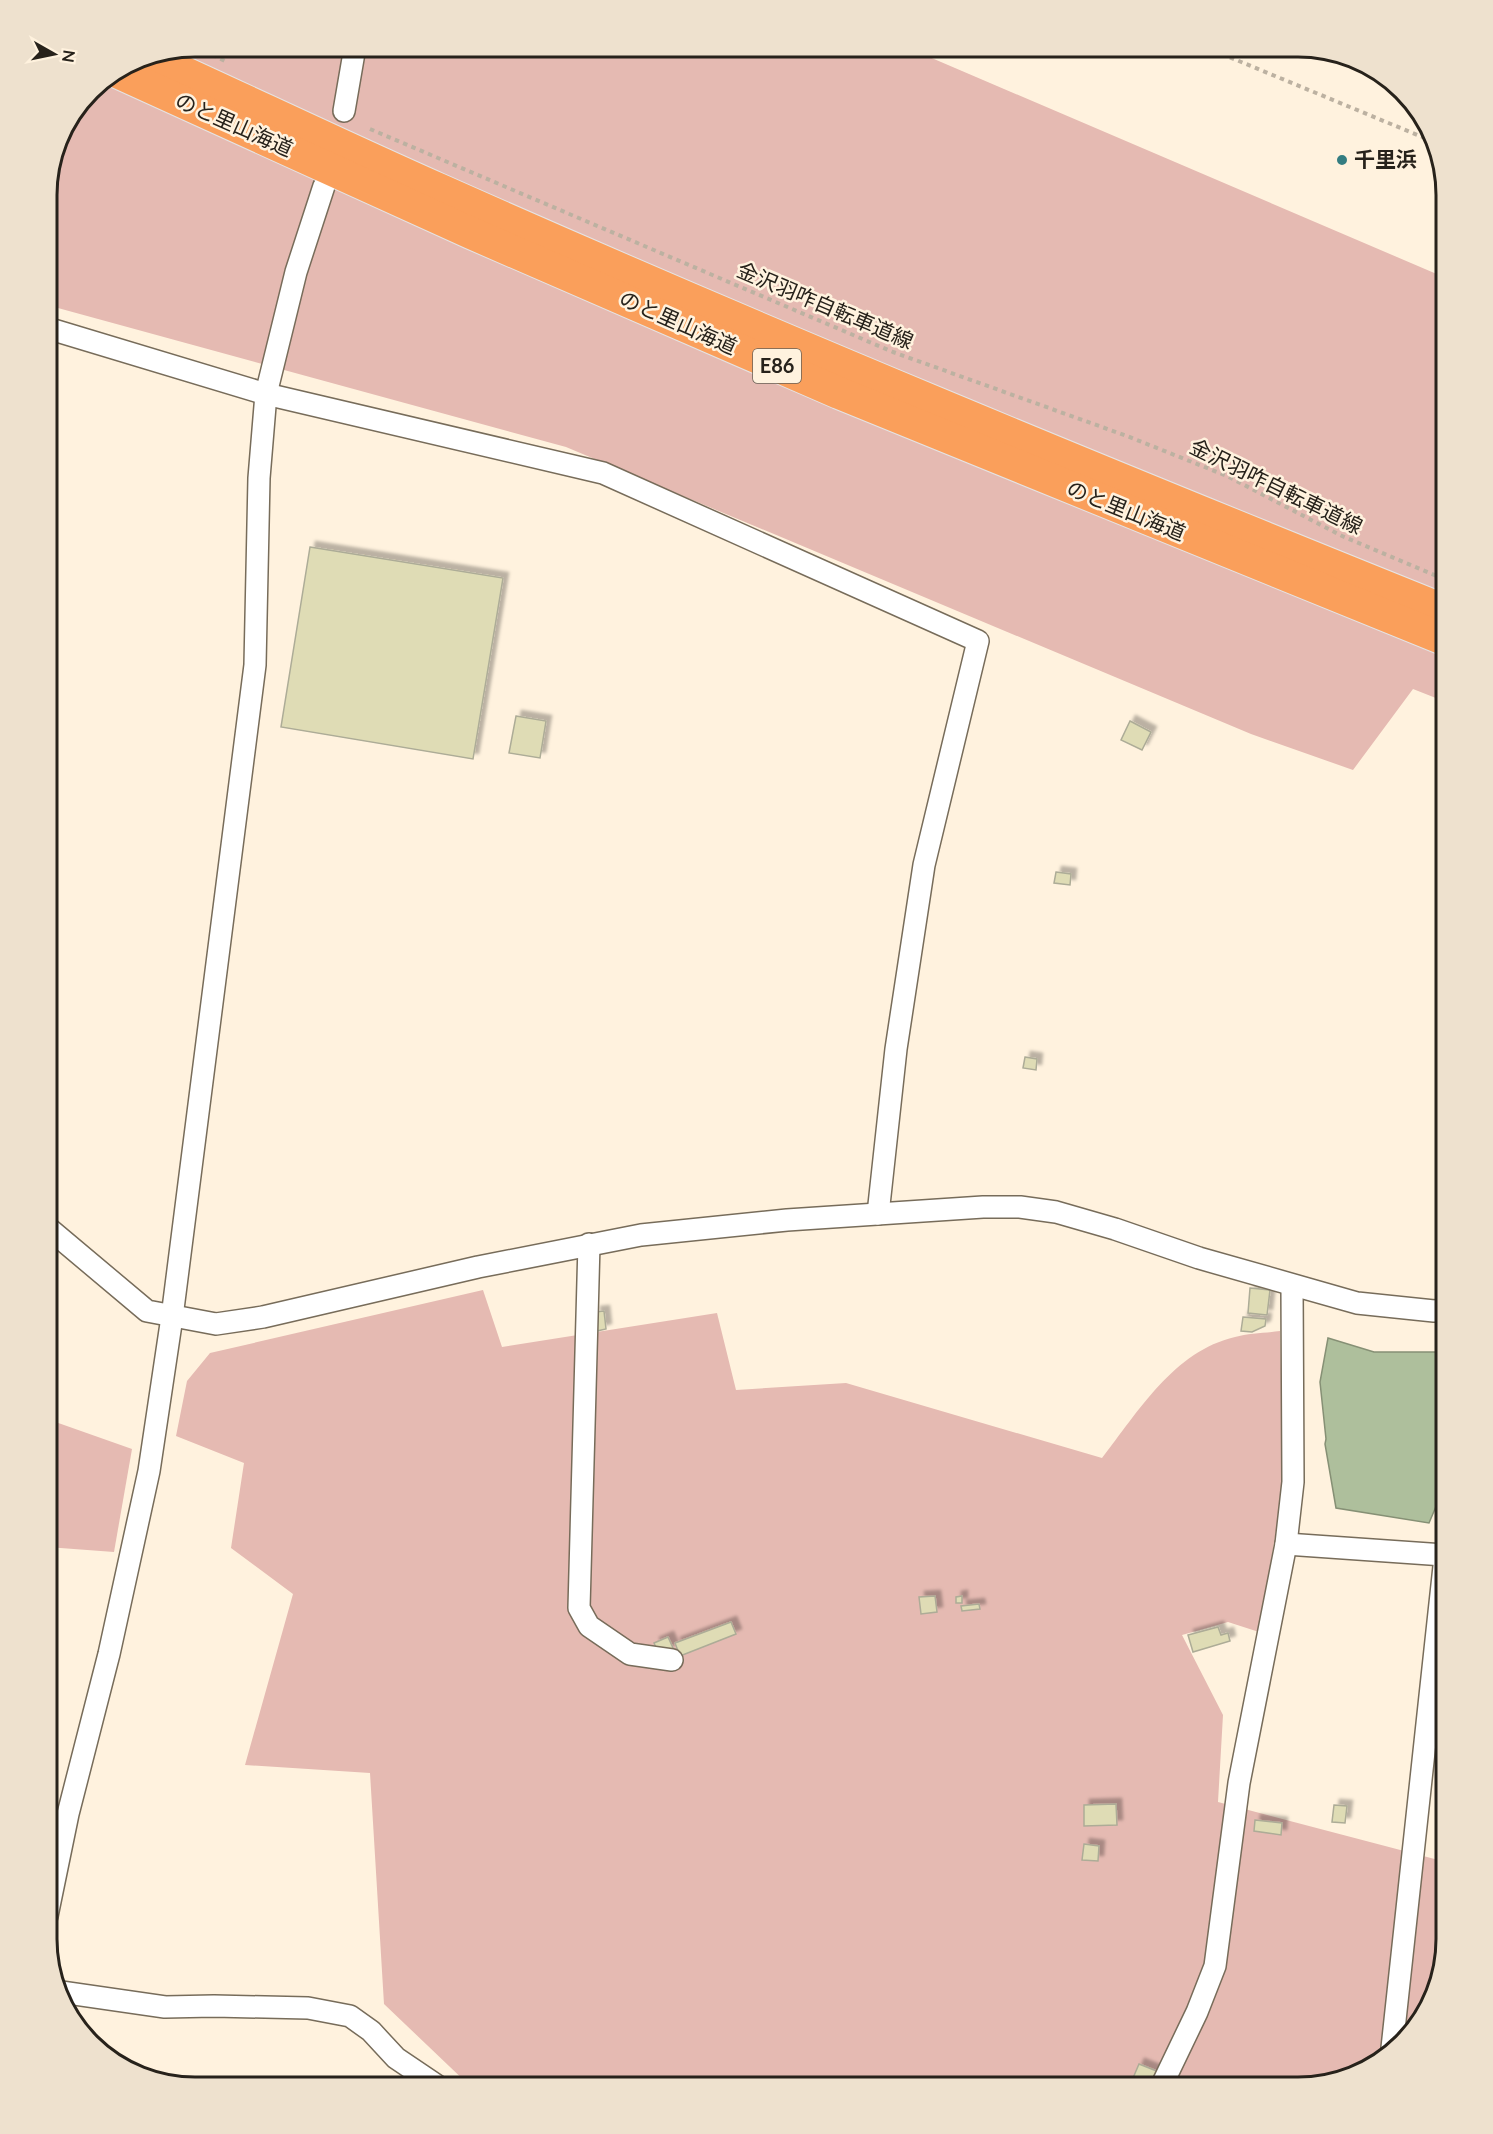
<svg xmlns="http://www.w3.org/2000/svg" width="1493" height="2134" viewBox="0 0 1493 2134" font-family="Lato,'Noto Sans JP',sans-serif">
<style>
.forest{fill:#e5bab2}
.water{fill:#aebf9c;stroke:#869075;stroke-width:1.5}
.building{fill:#dfdcb5;stroke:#adac97;stroke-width:1.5;filter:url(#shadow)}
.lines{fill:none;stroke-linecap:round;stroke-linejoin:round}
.minor-casing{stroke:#776c5a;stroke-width:24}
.highway-casing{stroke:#e5e4e4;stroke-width:34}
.path{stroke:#bcb1a1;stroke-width:4;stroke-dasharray:4.5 4.5;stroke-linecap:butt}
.minor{stroke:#fff;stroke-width:21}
.highway{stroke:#fa9f5b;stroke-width:32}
.poi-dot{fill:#347d81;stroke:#fff2de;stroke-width:2}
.labels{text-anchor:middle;stroke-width:5;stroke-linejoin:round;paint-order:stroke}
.shield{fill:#fff2de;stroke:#686056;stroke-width:1.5}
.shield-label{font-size:20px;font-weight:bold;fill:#27221b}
.street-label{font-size:21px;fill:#27221b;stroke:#fff2de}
.poi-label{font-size:21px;font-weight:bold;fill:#27221b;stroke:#fff2de;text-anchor:start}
.rim{fill:none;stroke:#27221b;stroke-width:3}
</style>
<defs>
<filter id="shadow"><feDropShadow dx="5.5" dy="-5.5" stdDeviation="1.5" flood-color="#0004"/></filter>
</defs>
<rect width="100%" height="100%" fill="#fff2de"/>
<g class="forest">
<path d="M195,47H906L1446,278V702L1413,689L1353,770L1251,734L566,447L47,305V186L58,138L90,90L138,58Z"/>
<path d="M483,1290L502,1347L717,1313L736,1390L846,1383L1102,1458C1138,1412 1174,1351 1235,1337C1249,1333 1266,1333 1280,1331L1284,1483L1259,1632L1228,1622L1182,1635L1223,1715L1218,1802L1446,1862V1939L1426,2014L1373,2067L1298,2087H471L384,2004L370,1773L245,1765L293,1594L231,1548L244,1463L176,1436L187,1381L210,1353Z"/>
<path d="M47,1419L132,1449L114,1552L47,1547Z"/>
</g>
<path class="water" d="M1328,1338L1374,1352H1446L1443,1490L1429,1523L1336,1508L1325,1444L1326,1439L1320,1382Z"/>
<g class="building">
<path d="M310,547L503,578L473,759L281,727Z"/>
<path d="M516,716L546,721L540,758L509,753Z"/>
<path d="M1130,721L1151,732L1142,750L1121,740Z"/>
<path d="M1056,872L1071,874L1070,885L1054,883Z"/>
<path d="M1025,1057L1037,1059L1036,1070L1023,1068Z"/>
<path d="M1250,1288L1270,1290L1267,1315L1248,1313Z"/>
<path d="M604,1311L606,1329L597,1331L595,1312Z"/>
<path d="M1243,1317L1266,1319L1265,1326L1252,1332L1241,1331Z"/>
<path d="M935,1596L937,1612L921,1614L919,1597Z"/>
<path d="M962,1596V1603H956V1597Z"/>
<path d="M979,1604L980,1609L962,1611L961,1606Z"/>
<path d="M731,1622L736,1634L680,1656L675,1643Z"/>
<path d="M1218,1627L1221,1635L1228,1633L1230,1641L1193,1652L1188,1635Z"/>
<path d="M668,1637L673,1648L659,1655L654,1643Z"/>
<path d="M1116,1804L1117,1825L1084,1826V1805Z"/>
<path d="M1334,1805L1347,1806L1345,1823L1332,1822Z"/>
<path d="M1255,1820L1282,1823L1281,1835L1254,1831Z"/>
<path d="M1084,1844L1099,1846L1098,1861L1082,1860Z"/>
<path d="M1139,2064L1159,2072L1152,2086L1133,2078Z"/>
</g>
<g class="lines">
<defs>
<g id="minor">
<path d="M344,111L355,47"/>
<path d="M47,328L266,394L603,473L978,641L924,865L896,1049L878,1214"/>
<path d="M47,1227L147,1311L216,1324L263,1317L478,1267L641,1235L787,1220L983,1207H1020L1056,1212L1115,1229L1199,1258L1357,1303L1434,1311L1446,1310"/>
<path d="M589,1244L579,1608L589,1626L630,1654L672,1660"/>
<path d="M1286,1544L1444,1555"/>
<path d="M47,1916L68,1814L109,1654L149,1471L172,1317L255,665L259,478L266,394L296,272L324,186"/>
<path d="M61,1992L165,2007L214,2006L308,2008L350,2016L371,2031L396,2058L439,2087"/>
<path d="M1392,2048L1446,1548"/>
<path d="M1161,2087L1197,2012L1215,1966L1239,1783L1286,1544L1293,1482L1292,1286"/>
</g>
<g id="highway">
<path d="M148,56C245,100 341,146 438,189C771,337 1108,475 1446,611"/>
<path d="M117,72L471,233L839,393L1446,640"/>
</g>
</defs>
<use href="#minor" class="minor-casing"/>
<use href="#highway" class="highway-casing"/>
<g class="path">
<path d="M196,47L225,61"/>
<path d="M1205,47L1432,141"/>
<path d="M370,129L893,352L1127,436L1227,476L1342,536L1446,580"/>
</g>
<use href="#minor" class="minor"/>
<use href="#highway" class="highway"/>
</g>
<circle class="poi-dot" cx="1342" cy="160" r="6"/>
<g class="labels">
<rect class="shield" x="753" y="349" width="48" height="34" rx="4.5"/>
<g class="shield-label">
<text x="777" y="373">E86</text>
</g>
<g class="street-label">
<text transform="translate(234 125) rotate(24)" y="7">のと里山海道</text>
<text transform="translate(825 306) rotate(23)" y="7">金沢羽咋自転車道線</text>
<text transform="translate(678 323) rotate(24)" y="7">のと里山海道</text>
<text transform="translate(1276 487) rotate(26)" y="7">金沢羽咋自転車道線</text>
<text transform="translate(1126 511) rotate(22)" y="7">のと里山海道</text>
</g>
<g class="poi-label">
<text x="1354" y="167">千里浜</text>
</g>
</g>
<path d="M0 0H1493V2134H0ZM195 57H1298A138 138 0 0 1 1436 195V1939A138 138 0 0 1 1298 2077H195A138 138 0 0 1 57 1939V195A138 138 0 0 1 195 57Z" fill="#eee1ce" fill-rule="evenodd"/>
<path class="rim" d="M195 57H1298A138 138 0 0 1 1436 195V1939A138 138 0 0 1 1298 2077H195A138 138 0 0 1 57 1939V195A138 138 0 0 1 195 57Z"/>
<g transform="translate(54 54) rotate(99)" stroke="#fff2de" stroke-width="4.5" paint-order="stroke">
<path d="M0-4.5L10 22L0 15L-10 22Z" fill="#27221b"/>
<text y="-9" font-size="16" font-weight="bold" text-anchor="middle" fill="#27221b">N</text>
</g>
</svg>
